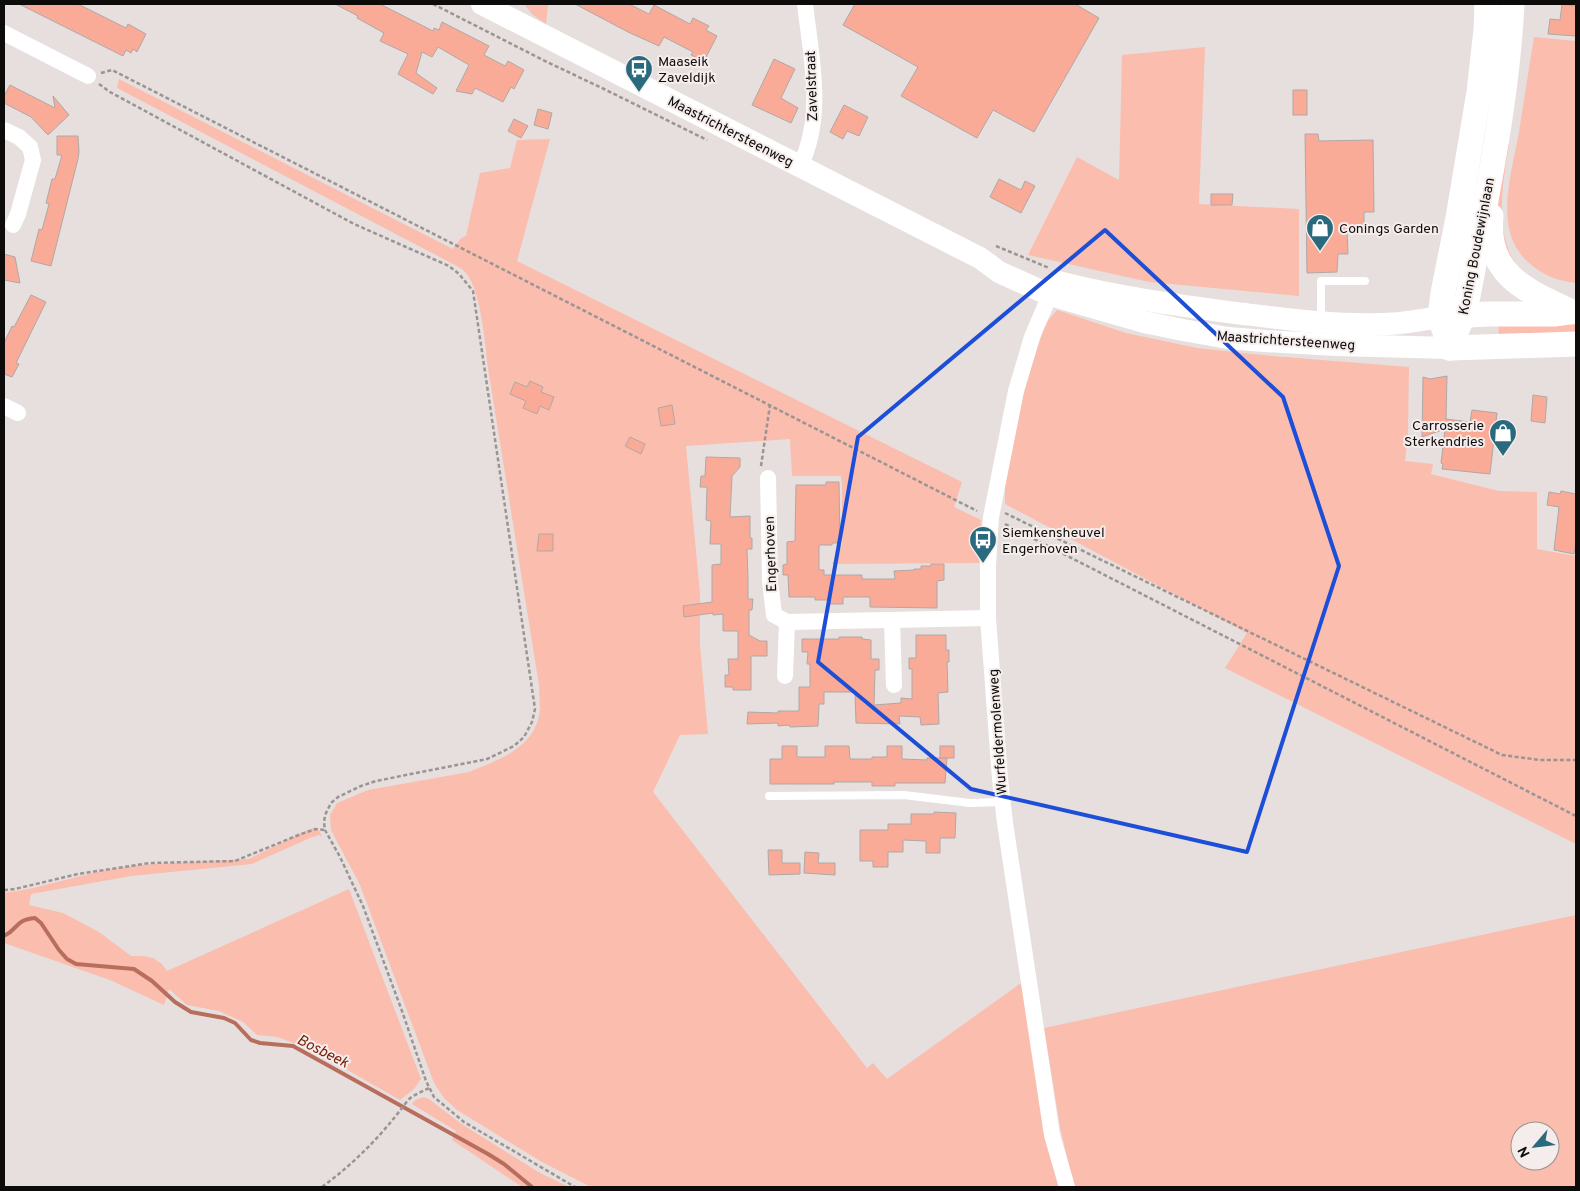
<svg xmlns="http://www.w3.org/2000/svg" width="1580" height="1191" viewBox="0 0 1580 1191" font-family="Overpass,sans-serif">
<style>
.green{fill:#fabdae;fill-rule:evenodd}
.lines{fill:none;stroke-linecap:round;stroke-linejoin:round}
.stream{stroke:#b86e5d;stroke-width:4}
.building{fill:#faab98;stroke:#afa8a6}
.path{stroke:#9a9493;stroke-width:2.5;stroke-dasharray:4 2.5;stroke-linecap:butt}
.service{stroke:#fff;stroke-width:8}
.minor{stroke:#fff;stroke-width:16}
.secondary{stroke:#fff;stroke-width:22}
.primary{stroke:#fff;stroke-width:25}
.marked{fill:none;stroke:#1d4ed8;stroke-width:4;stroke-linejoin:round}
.labels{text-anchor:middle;stroke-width:4;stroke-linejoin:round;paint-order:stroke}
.poi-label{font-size:14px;fill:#0e0c0b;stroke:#f5edeb;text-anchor:start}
.street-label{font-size:14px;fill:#0e0c0b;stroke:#f5edeb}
.water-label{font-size:15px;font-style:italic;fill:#7a200b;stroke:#f5edeb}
</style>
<rect width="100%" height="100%" fill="#e7dfdd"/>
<g class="green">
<path d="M524,4H548L546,24L533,15Z"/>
<path d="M1534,37L1576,41V283C1558,281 1542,275 1528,262C1492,230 1512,173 1519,132C1524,100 1529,68 1534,37Z"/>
<path d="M1205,47L1199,204L1299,209V296L1149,282L1028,255L1077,157L1119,180L1122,55Z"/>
<path d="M119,79L453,249L461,238L466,236L480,173L510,168L517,140L550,139L517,261L962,482L954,507L981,520L979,563L832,564L842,545V487L841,476H792L790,439L686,446L700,593V646L708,734L680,735L653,792L867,1068L873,1063L887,1079L1021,983L1038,1084L1060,1187H591L542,1162L457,1110L444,1098L434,1083L360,885L331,830L330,815L337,803L368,790L469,772C498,760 532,749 539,716C541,707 539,694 539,685L488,368C485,344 481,289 465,272C463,269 458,267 455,265L117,88Z"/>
<path d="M1505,144L1509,145C1503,181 1494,230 1515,263L1508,265L1496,213Z"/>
<path d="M1057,310L1126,333L1197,348L1272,356L1409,367L1408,434L1405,461L1433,464L1431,474L1499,491L1537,492V549L1576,556V844L1225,668L1247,633L1005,504V468L1022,397L1045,324Z"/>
<path d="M1498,318L1576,320V340L1499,343Z"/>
<path d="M314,828L319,830L322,837L319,835L310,838L252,864L131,876L31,894L29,905L63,913L99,932L131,956H144L153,958L162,964L167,971L349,889L421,1079L414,1089L400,1100L311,1049L277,1037L257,1035L243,1022L219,1011L187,1005L169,989L164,1005L110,980L4,943V893L29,889L101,871L138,865L249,859L305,831Z"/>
<path d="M1576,915V1187H1074L1060,1127L1044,1028ZM1520,1131H1550V1161H1520Z"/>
<path d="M424,1097L429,1099L460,1123L540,1173L569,1187H522L452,1140L456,1131L412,1104L415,1100Z"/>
</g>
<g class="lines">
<path class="stream" d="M4,936C19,929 14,920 35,918L41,923L59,950L67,959L76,964L134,969L152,981L175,1002L191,1012L224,1018L235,1023L251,1040L260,1043L293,1046L488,1154L504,1164L532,1187"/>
</g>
<g class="building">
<path d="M19,4H78L126,28L128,24L146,34L137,52L133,49L131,53L126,50L123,56Z"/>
<path d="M335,4H380L433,31L434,28L439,30L442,22L489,46L484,55L505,66L508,61L524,70L514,89L511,87L503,102L475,88L472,94L456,91L469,65L438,47L432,57L422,52L416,73L437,88L433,94L398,74L408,54L380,41L384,33L357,18L358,16Z"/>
<path d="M575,4H629L649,14L654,5L690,24L693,18L709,26L706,30L717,36L704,61L691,55L693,52L664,37L659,46L628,32Z"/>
<path d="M855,4H1075L1099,18L1034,132L993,110L977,138L901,96L918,67L843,25Z"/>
<path d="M1562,4L1576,6V36L1548,34L1550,19L1560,20Z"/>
<path d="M774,59L795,69L781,98L798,108L791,123L752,105Z"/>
<path d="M10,85L55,108L53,96L69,115L48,135L31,117L4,103V96Z"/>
<rect x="1293" y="90" width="14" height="25"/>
<path d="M844,105L868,117L859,136L847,131L843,139L830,132Z"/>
<path d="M538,109L552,113L548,129L534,125Z"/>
<path d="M514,119L528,126L521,138L508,131Z"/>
<path d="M1305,134H1318L1319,141L1373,140L1374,212H1364V229L1347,230L1348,254H1338L1337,272L1307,273Z"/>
<path d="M57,136H78L79,152L78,159L51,266L31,261L39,229L42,230L49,204L46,203L52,179H55L62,155H57Z"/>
<path d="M999,179L1021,190L1025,181L1035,186L1021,213L990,197Z"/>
<path d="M1211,194H1233L1232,205H1211Z"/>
<path d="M4,254L15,257L20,283L4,280Z"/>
<path d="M31,295L46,302L16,363L19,364L12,377L4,374V343L12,326L14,327Z"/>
<path d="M1447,376L1446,419L1470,422L1472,410L1497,413L1490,474L1442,469L1443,464L1441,463L1445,429L1422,437L1423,377L1430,379Z"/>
<path d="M530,381L543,387L541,392L554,397L549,410L540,406L537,414L523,408L526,401L510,394L515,382L527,387Z"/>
<path d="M1533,395L1547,397L1545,423L1531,421Z"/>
<path d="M672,405L675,424L661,426L658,408Z"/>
<path d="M630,437L645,444L641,454L625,446Z"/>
<path d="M706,457L740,458V467L732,476L730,517L750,516V538H752V549H747L748,578V599H753L752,610H749V635L760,641H767V656H751V690H733V687H725V675H729L728,659H738V631H723V614L713,615V613L684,617L683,606L712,602V565L721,564V544H710L711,521L706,520L707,487H700L701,476H705Z"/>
<path d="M826,482H839L840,543H832V545H819V570H824V575H862V579H895L894,571L914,570V569H921V566H931V564H944V580L937,581V608L870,607V597H843V604H830V600H815V597H789L788,575H783V565L787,564V542L795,541L796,485H826Z"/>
<path d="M1561,491L1576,494V542L1574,554L1554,550L1559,507L1547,505L1549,492L1560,494Z"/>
<path d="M539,534H553V551H537Z"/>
<path d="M916,635H946V650H949V662H947L948,692L938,693L939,724L921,725L920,717L899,716L900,724L856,723L855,692H824V704H819L818,726L790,727L789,725L778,726V723L747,724L748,712L778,713V711H799V687H810V664H807L808,652H802V639H839V637H862V639L871,640V659H879V670H875L874,705L901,703V698L912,699V669H909V658H916Z"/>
<path d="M782,746H797V757H825V746H849L850,759H872V757H887V746H902V759L927,760V758H947L945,783H895V786H872V782H834V784H770V759H782Z"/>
<rect x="940" y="746" width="14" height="12"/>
<path d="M934,812L956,813L955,838H940V853H926V841L903,840V852H888V867H873V861H860V830H888V824H911V814H934Z"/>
<path d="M768,850H782V863H800V874L769,875Z"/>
<path d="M805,852L819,853L818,863H835V875L804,873Z"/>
</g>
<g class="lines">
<g class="path">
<path d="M433,4L545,61L604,89L707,140"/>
<path d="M101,73L112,70L977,511"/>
<path d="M99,84L110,92L354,224L449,266L459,274L473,291L535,709L532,722L524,737L514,746L487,759L376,781L361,786L338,797L331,803L325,815L324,823L325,830L340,857L363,906L402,1011L426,1081L434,1097L464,1122L575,1187"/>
<path d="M996,246L1049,268"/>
<path d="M761,466L770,405"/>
<path d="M1005,513L1502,755L1540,760H1576"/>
<path d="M1005,524L1576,816"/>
<path d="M4,890L15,889L78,874L150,863L235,861L301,834L316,829L325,830"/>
<path d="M322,1187C356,1162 383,1134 408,1100L413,1096L429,1088"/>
</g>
<g class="service">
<path d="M1321,320V281H1365"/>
<path d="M769,796L904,795L970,803L1002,802"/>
</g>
<g class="minor">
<path d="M4,33L88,76"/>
<path d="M4,130L19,137L30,147L33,160L18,214L13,225"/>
<path d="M800,166C825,116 811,57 805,4"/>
<path d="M1054,285L1032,337L1016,391L991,517L988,565V618L1000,779L1005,823L1052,1135L1067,1187"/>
<path d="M4,406L18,413"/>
<path d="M768,478L770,581L774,615L787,622L988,618"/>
<path d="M892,621L894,685"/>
<path d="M785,676L787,622"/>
</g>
<g class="secondary">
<path d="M482,4L980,258L999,272L1050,295L1144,322L1183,330L1228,338L1265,341L1336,345L1450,348"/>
<path d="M1058,282C1116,297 1176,305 1236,313C1285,319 1335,326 1384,324C1402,324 1422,320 1440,317"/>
</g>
<g class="primary">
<path d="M1491,216C1485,275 1527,291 1572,312"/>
<path d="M1449,316L1488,314H1556L1569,312"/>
<path d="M1450,348L1463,315L1468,296C1486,199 1507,102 1512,4"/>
<path d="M1450,348L1440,317L1443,293L1458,218L1479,92L1486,30L1487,4"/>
<path d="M1450,348L1576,344"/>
</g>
</g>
<path class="marked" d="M1105,230L1283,397L1339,566L1247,852L971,789L818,662L858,437Z"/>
<defs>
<symbol id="bus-pin" viewBox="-11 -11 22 30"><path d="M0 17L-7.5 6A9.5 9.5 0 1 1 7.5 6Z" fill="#2a6a7f" stroke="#f5edeb"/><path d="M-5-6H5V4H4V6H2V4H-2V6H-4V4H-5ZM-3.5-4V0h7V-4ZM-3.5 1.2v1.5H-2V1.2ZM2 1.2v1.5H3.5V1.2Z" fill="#fff"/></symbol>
<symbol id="shop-pin" viewBox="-11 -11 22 30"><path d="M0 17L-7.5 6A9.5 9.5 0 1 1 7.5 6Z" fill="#2a6a7f" stroke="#f5edeb"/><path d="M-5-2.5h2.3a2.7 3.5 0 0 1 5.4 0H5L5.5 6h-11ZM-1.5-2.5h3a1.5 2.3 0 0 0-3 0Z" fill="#fff"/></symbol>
</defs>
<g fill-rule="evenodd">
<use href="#bus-pin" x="623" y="53" width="32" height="43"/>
<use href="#shop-pin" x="1304" y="212" width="32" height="43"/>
<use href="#shop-pin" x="1487" y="417" width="32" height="43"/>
<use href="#bus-pin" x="967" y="524" width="32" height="43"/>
</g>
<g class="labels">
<g class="poi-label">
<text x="658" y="66">Maaseik<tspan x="658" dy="16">Zaveldijk</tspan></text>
<text x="1339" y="233">Conings Garden</text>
<text x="1484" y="430" text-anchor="end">Carrosserie<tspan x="1484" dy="16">Sterkendries</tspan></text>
<text x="1002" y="537">Siemkensheuvel<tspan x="1002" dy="16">Engerhoven</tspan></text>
</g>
<g class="street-label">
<text transform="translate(811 86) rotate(-92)" y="5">Zavelstraat</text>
<text transform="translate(731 131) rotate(27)" y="5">Maastrichtersteenweg</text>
<text transform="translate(1476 246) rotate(-79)" y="5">Koning Boudewijnlaan</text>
<text transform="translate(1286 340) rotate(4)" y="5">Maastrichtersteenweg</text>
<text transform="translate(770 554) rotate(-92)" y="5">Engerhoven</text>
<text transform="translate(997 732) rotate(-94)" y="5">Wurfeldermolenweg</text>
</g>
<g class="water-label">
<text transform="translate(323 1051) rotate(27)" y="5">Bosbeek</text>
</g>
</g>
<rect width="1580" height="1191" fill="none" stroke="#0e0c0b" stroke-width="10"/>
<g transform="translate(1535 1146) rotate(242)"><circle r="24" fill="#f5edeb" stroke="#999391"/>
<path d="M0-4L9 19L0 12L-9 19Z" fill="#2a6a7f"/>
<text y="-8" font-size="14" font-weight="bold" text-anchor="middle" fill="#0e0c0b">N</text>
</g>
</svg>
